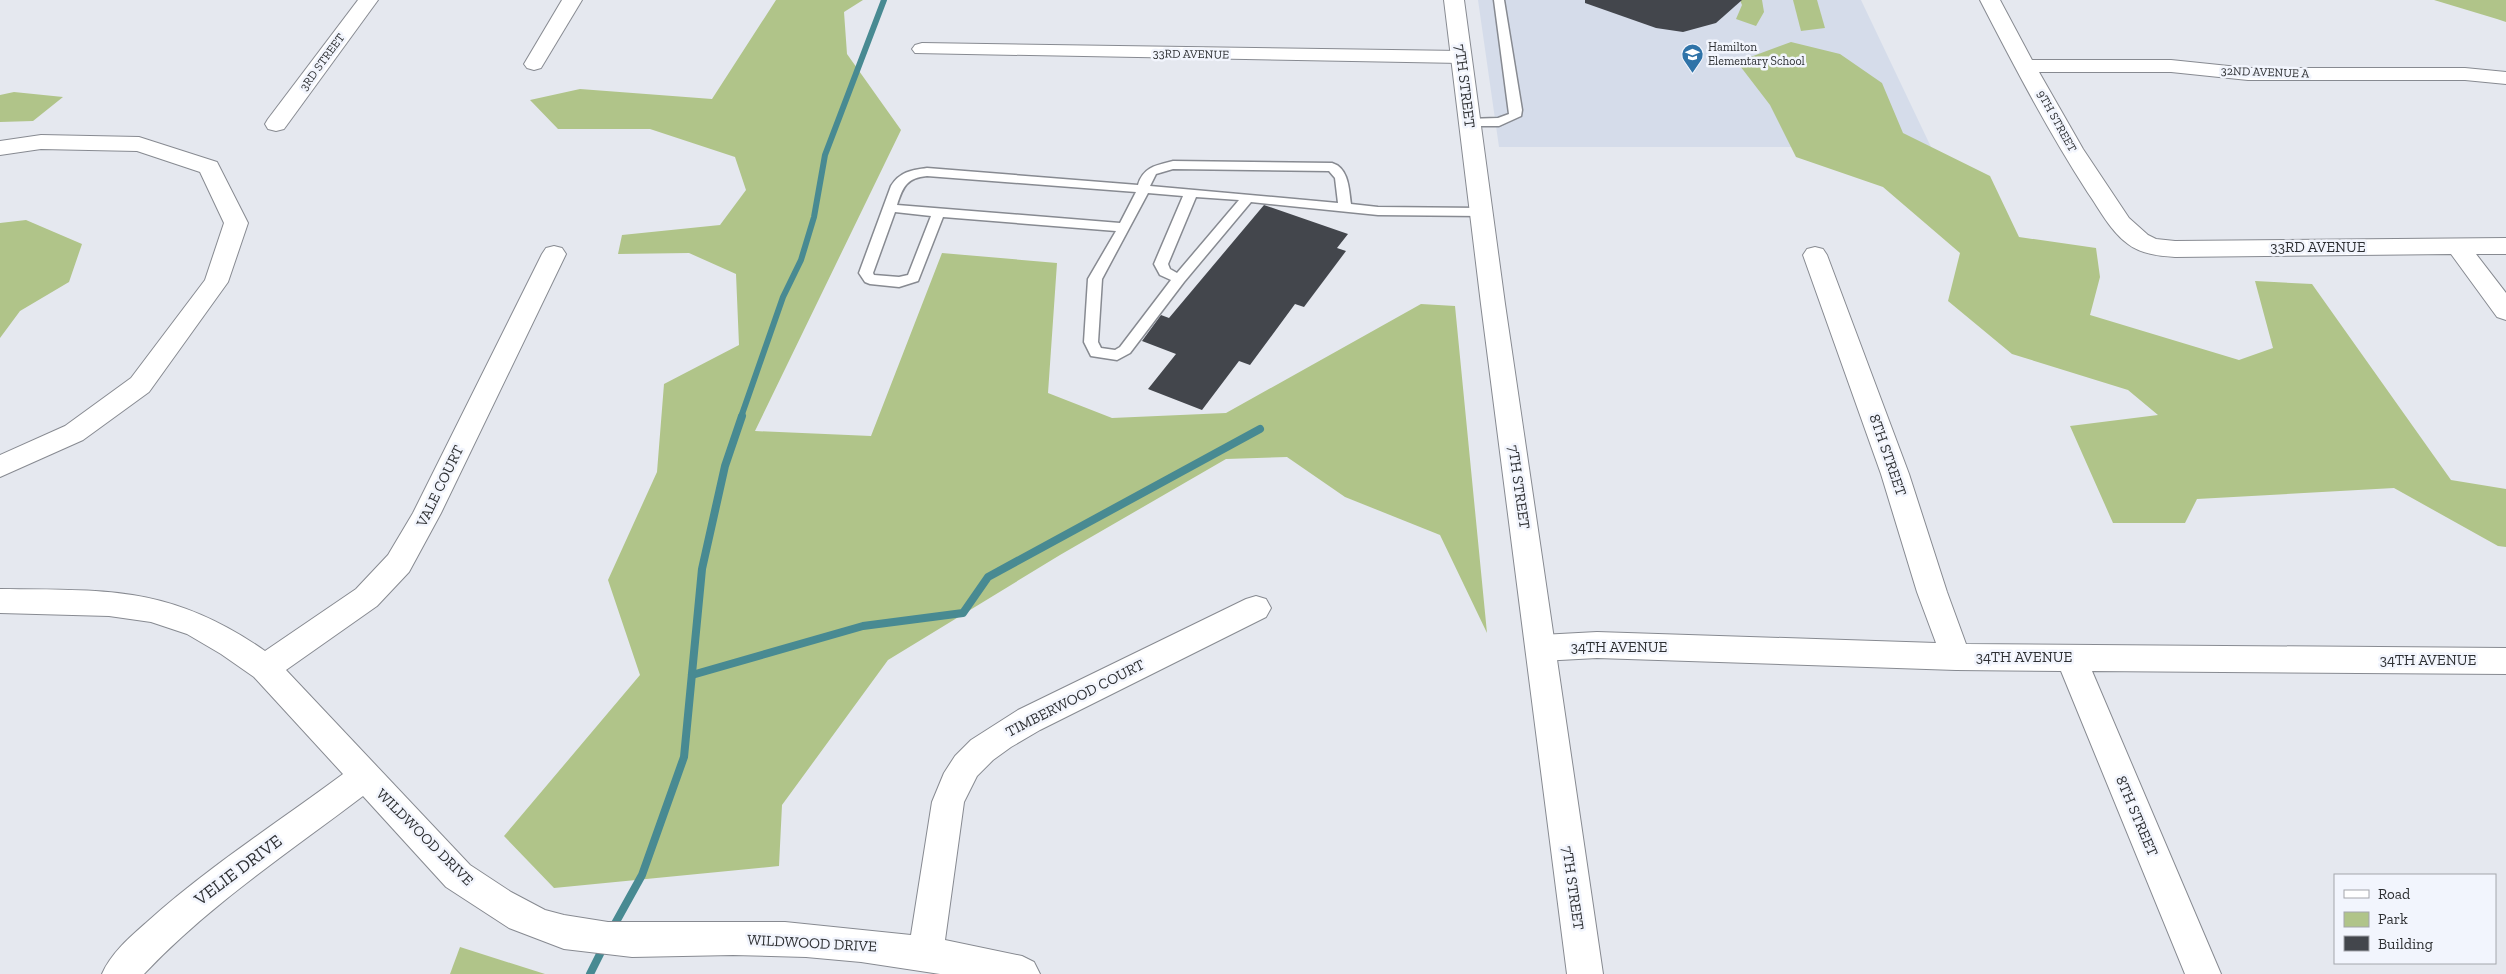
<svg xmlns="http://www.w3.org/2000/svg" width="2506" height="974" viewBox="0 0 2506 974" font-family="'Zilla Slab',serif">
<style>
.built{fill:#d5dcea}
.green{fill:#b0c489}
.lines{fill:none;stroke-linecap:round;stroke-linejoin:round}
.stream-far1{stroke:#488a92;stroke-width:6}
.stream{stroke:#488a92;stroke-width:8}
.building{fill:#43464c}
.service-casing{stroke:#878a91;stroke-width:3}
.minor-casing{stroke:#878a91;stroke-width:2}
.tertiary-casing{stroke:#878a91;stroke-width:2}
.service{fill:#fff;fill-rule:evenodd}
.minor{fill:#fff;fill-rule:evenodd}
.tertiary{fill:#fff;fill-rule:evenodd}
.labels{text-anchor:middle;stroke-width:5;stroke-linejoin:round;paint-order:stroke}
.far-poi-label{font-size:12px;fill:#2e3033;stroke:#f2f5fd;text-anchor:start}
.far-street-label{font-size:12px;fill:#2e3033;stroke:#f2f5fd}
.street-label{font-size:15px;fill:#2e3033;stroke:#f2f5fd}
.near-street-label{font-size:18px;fill:#2e3033;stroke:#f2f5fd}
</style>
<rect width="100%" height="100%" fill="#e5e8ef"/>
<path class="built" d="M1478,0H1861L1931,147H1499Z"/>
<g class="green">
<path d="M776,0H863L844,12L847,54L901,130L755,431L871,436L942,253L1057,263L1048,393L1112,418L1226,413L1421,304L1455,306L1487,633L1440,535L1345,497L1287,457L1226,459L1060,555L888,660L782,805L779,866L554,888L504,836L640,675L608,580L657,472L664,384L739,345L736,274L689,253L618,254L622,235L720,225L746,190L735,157L650,129H558L530,100L580,89L712,99Z"/>
<path d="M1740,0H1762L1764,12L1756,26L1736,19L1742,5Z"/>
<path d="M1793,0H1817L1825,28L1801,31Z"/>
<path d="M2434,0H2506V22L2497,19Z"/>
<path d="M1791,42L1840,54L1882,83L1903,133L1990,176L2019,237L2096,248L2100,277L2090,315L2239,360L2273,348L2255,281L2312,284L2451,480L2506,489V547L2498,546L2394,488L2197,499L2185,523H2113L2070,426L2158,415L2128,390L2012,354L1948,301L1960,253L1883,187L1796,157L1770,105L1737,62Z"/>
<path d="M14,92L63,97L33,121L0,122V95Z"/>
<path d="M26,220L82,244L69,282L20,311L0,338V223Z"/>
<path d="M460,947L545,974H450Z"/>
</g>
<g class="lines">
<path class="stream-far1" d="M741,417L783,297L801,260L814,217L825,155L884,0"/>
<g class="stream">
<path d="M692,675L863,626L963,613L988,577L1260,429"/>
<path d="M612,929L642,875L684,757L702,569L725,466L742,416"/>
<path d="M590,974L605,944"/>
</g>
</g>
<g class="building">
<path d="M1585,0H1742L1716,23L1683,32L1656,28L1585,3Z"/>
<path d="M1264,205L1348,234L1337,248L1346,251L1304,307L1295,304L1250,365L1239,361L1202,410L1148,389L1176,354L1142,341L1161,315L1169,318Z"/>
</g>
<g class="lines">
<defs>
<g id="service">
<path d="M1494,0H1504L1522,110L1521,116L1499,126H1470L1466,125V119L1498,118L1509,114Z"/>
<path d="M1173,161L1332,163C1349,168 1349,190 1351,204L1378,207L1481,208L1487,212L1481,216L1378,215L1251,202L1184,282L1130,353L1117,360L1091,356L1084,342L1088,279L1116,231L943,217L918,281L899,287L870,284L865,282L859,273L891,186C900,172 911,170 927,168L1138,185C1143,167 1157,165 1173,161ZM1173,169L1329,171L1335,178L1338,203L1150,186L1156,174ZM927,176L1136,192L1120,223L897,205C903,186 907,178 927,176ZM1148,193L1183,196L1154,264L1160,275L1171,280L1120,347L1115,350L1101,348L1098,342L1102,279ZM1196,197L1239,200L1177,273L1170,269L1168,264ZM895,212L931,216L908,275L899,277L874,275L873,273Z"/>
</g>
<g id="minor">
<path d="M358,0H378L284,129L276,131L268,129L265,124L268,119Z"/>
<path d="M562,0H582L541,68L534,70L527,68L524,64Z"/>
<path d="M1980,0H2000L2032,60H2171L2248,68H2465L2506,72V84L2465,80H2248L2171,72H2039L2083,149L2129,218L2148,235L2156,239L2175,241L2506,238V254H2476L2506,293V320L2497,317L2451,254L2175,257C2159,256 2141,254 2128,244C2111,232 2100,210 2088,193C2048,131 2014,66 1980,0Z"/>
<path d="M922,43L1461,51L1468,53L1471,57L1468,61L1461,63L915,53L912,49L915,45Z"/>
<path d="M41,135L139,137L217,162L248,223L228,282L149,392L83,440L0,477V455L65,426L131,378L205,280L224,223L200,172L137,151L41,149L0,155V141Z"/>
<path d="M554,246L562,248L566,254L441,513L409,572L377,606L286,670L470,865L511,892L545,910L564,915L608,922H785L911,935L932,802L944,773L955,756L971,740L1018,710L1246,599L1256,596L1266,599L1271,608L1266,617L1040,730L1011,747L993,760L977,776L964,802L945,940L1022,956L1034,962L1040,974H940L861,962L806,957L733,955L632,957L564,949L509,928L446,887L363,796C288,853 209,905 144,974H102C111,953 130,937 147,922C208,867 277,823 343,774L254,677L221,654L187,634L151,622L109,616L0,613V589C108,590 172,586 265,651L356,589L388,555L413,513L542,254L546,248Z"/>
<path d="M1815,247L1823,249L1827,255L1909,474L1947,592L1966,644L2506,648V674L2092,671L2221,974H2185L2061,671L1956,670L1597,658L1541,661L1530,657L1526,648L1530,639L1541,635L1597,632L1936,643L1917,592L1881,474L1803,255L1807,249Z"/>
</g>
<path id="tertiary" d="M1444,0H1464L1505,304L1603,974H1567L1481,304Z"/>
</defs>
<use href="#service" class="service-casing"/>
<use href="#minor" class="minor-casing"/>
<use href="#tertiary" class="tertiary-casing"/>
<use href="#service" class="service"/>
<use href="#minor" class="minor"/>
<use href="#tertiary" class="tertiary"/>
</g>
<defs>
<symbol id="school-pin" viewBox="-11 -11 22 30"><path d="M0 17L-7.5 6A9.5 9.5 0 1 1 7.5 6Z" fill="#2f73a8" stroke="#f2f5fd"/><path d="M0-5L7-2L0 1L-7-2ZM-4 1L0 2.5L4 1V4Q0 6-4 4Z" fill="#fff"/></symbol>
</defs>
<g fill-rule="evenodd">
<use href="#school-pin" x="1680" y="42" width="25" height="34"/>
</g>
<g class="labels">
<g class="far-poi-label">
<text x="1708" y="51">Hamilton<tspan x="1708" dy="14">Elementary School</tspan></text>
</g>
<g class="far-street-label">
<text transform="translate(1191 54) rotate(1)" y="4">33RD AVENUE</text>
<text transform="translate(322 62) rotate(-54)" y="4">3RD STREET</text>
<text transform="translate(2265 72) rotate(2)" y="4">32ND AVENUE A</text>
<text transform="translate(2057 121) rotate(61)" y="4">9TH STREET</text>
</g>
<g class="street-label">
<text transform="translate(1465 86) rotate(83)" y="5">7TH STREET</text>
<text x="2318" y="252">33RD AVENUE</text>
<text transform="translate(1888 455) rotate(71)" y="5">8TH STREET</text>
<text transform="translate(440 486) rotate(-64)" y="5">VALE COURT</text>
<text transform="translate(1519 487) rotate(82)" y="5">7TH STREET</text>
<text x="1619" y="652">34TH AVENUE</text>
<text x="2024" y="662">34TH AVENUE</text>
<text x="2428" y="665">34TH AVENUE</text>
<text transform="translate(1075 698) rotate(-27)" y="5">TIMBERWOOD COURT</text>
<text transform="translate(2137 816) rotate(67)" y="5">8TH STREET</text>
<text transform="translate(425 837) rotate(45)" y="5">WILDWOOD DRIVE</text>
<text transform="translate(1573 888) rotate(82)" y="5">7TH STREET</text>
<text transform="translate(812 943) rotate(3)" y="5">WILDWOOD DRIVE</text>
</g>
<g class="near-street-label">
<text transform="translate(238 870) rotate(-37)" y="6">VELIE DRIVE</text>
</g>
</g>
<rect x="2334" y="874" width="162" height="90" fill="#f2f5fd" stroke="#a4a6ac"/>
<rect x="2344" y="890" width="25" height="8" fill="#ffffff" stroke="#a4a6ac"/>
<text x="2378" y="899" font-size="15" fill="#2e3033">Road</text>
<rect x="2344" y="912" width="25" height="15" fill="#b0c489" stroke="#a4a6ac"/>
<text x="2378" y="924" font-size="15" fill="#2e3033">Park</text>
<rect x="2344" y="936" width="25" height="15" fill="#43464c" stroke="#a4a6ac"/>
<text x="2378" y="949" font-size="15" fill="#2e3033">Building</text>
</svg>
